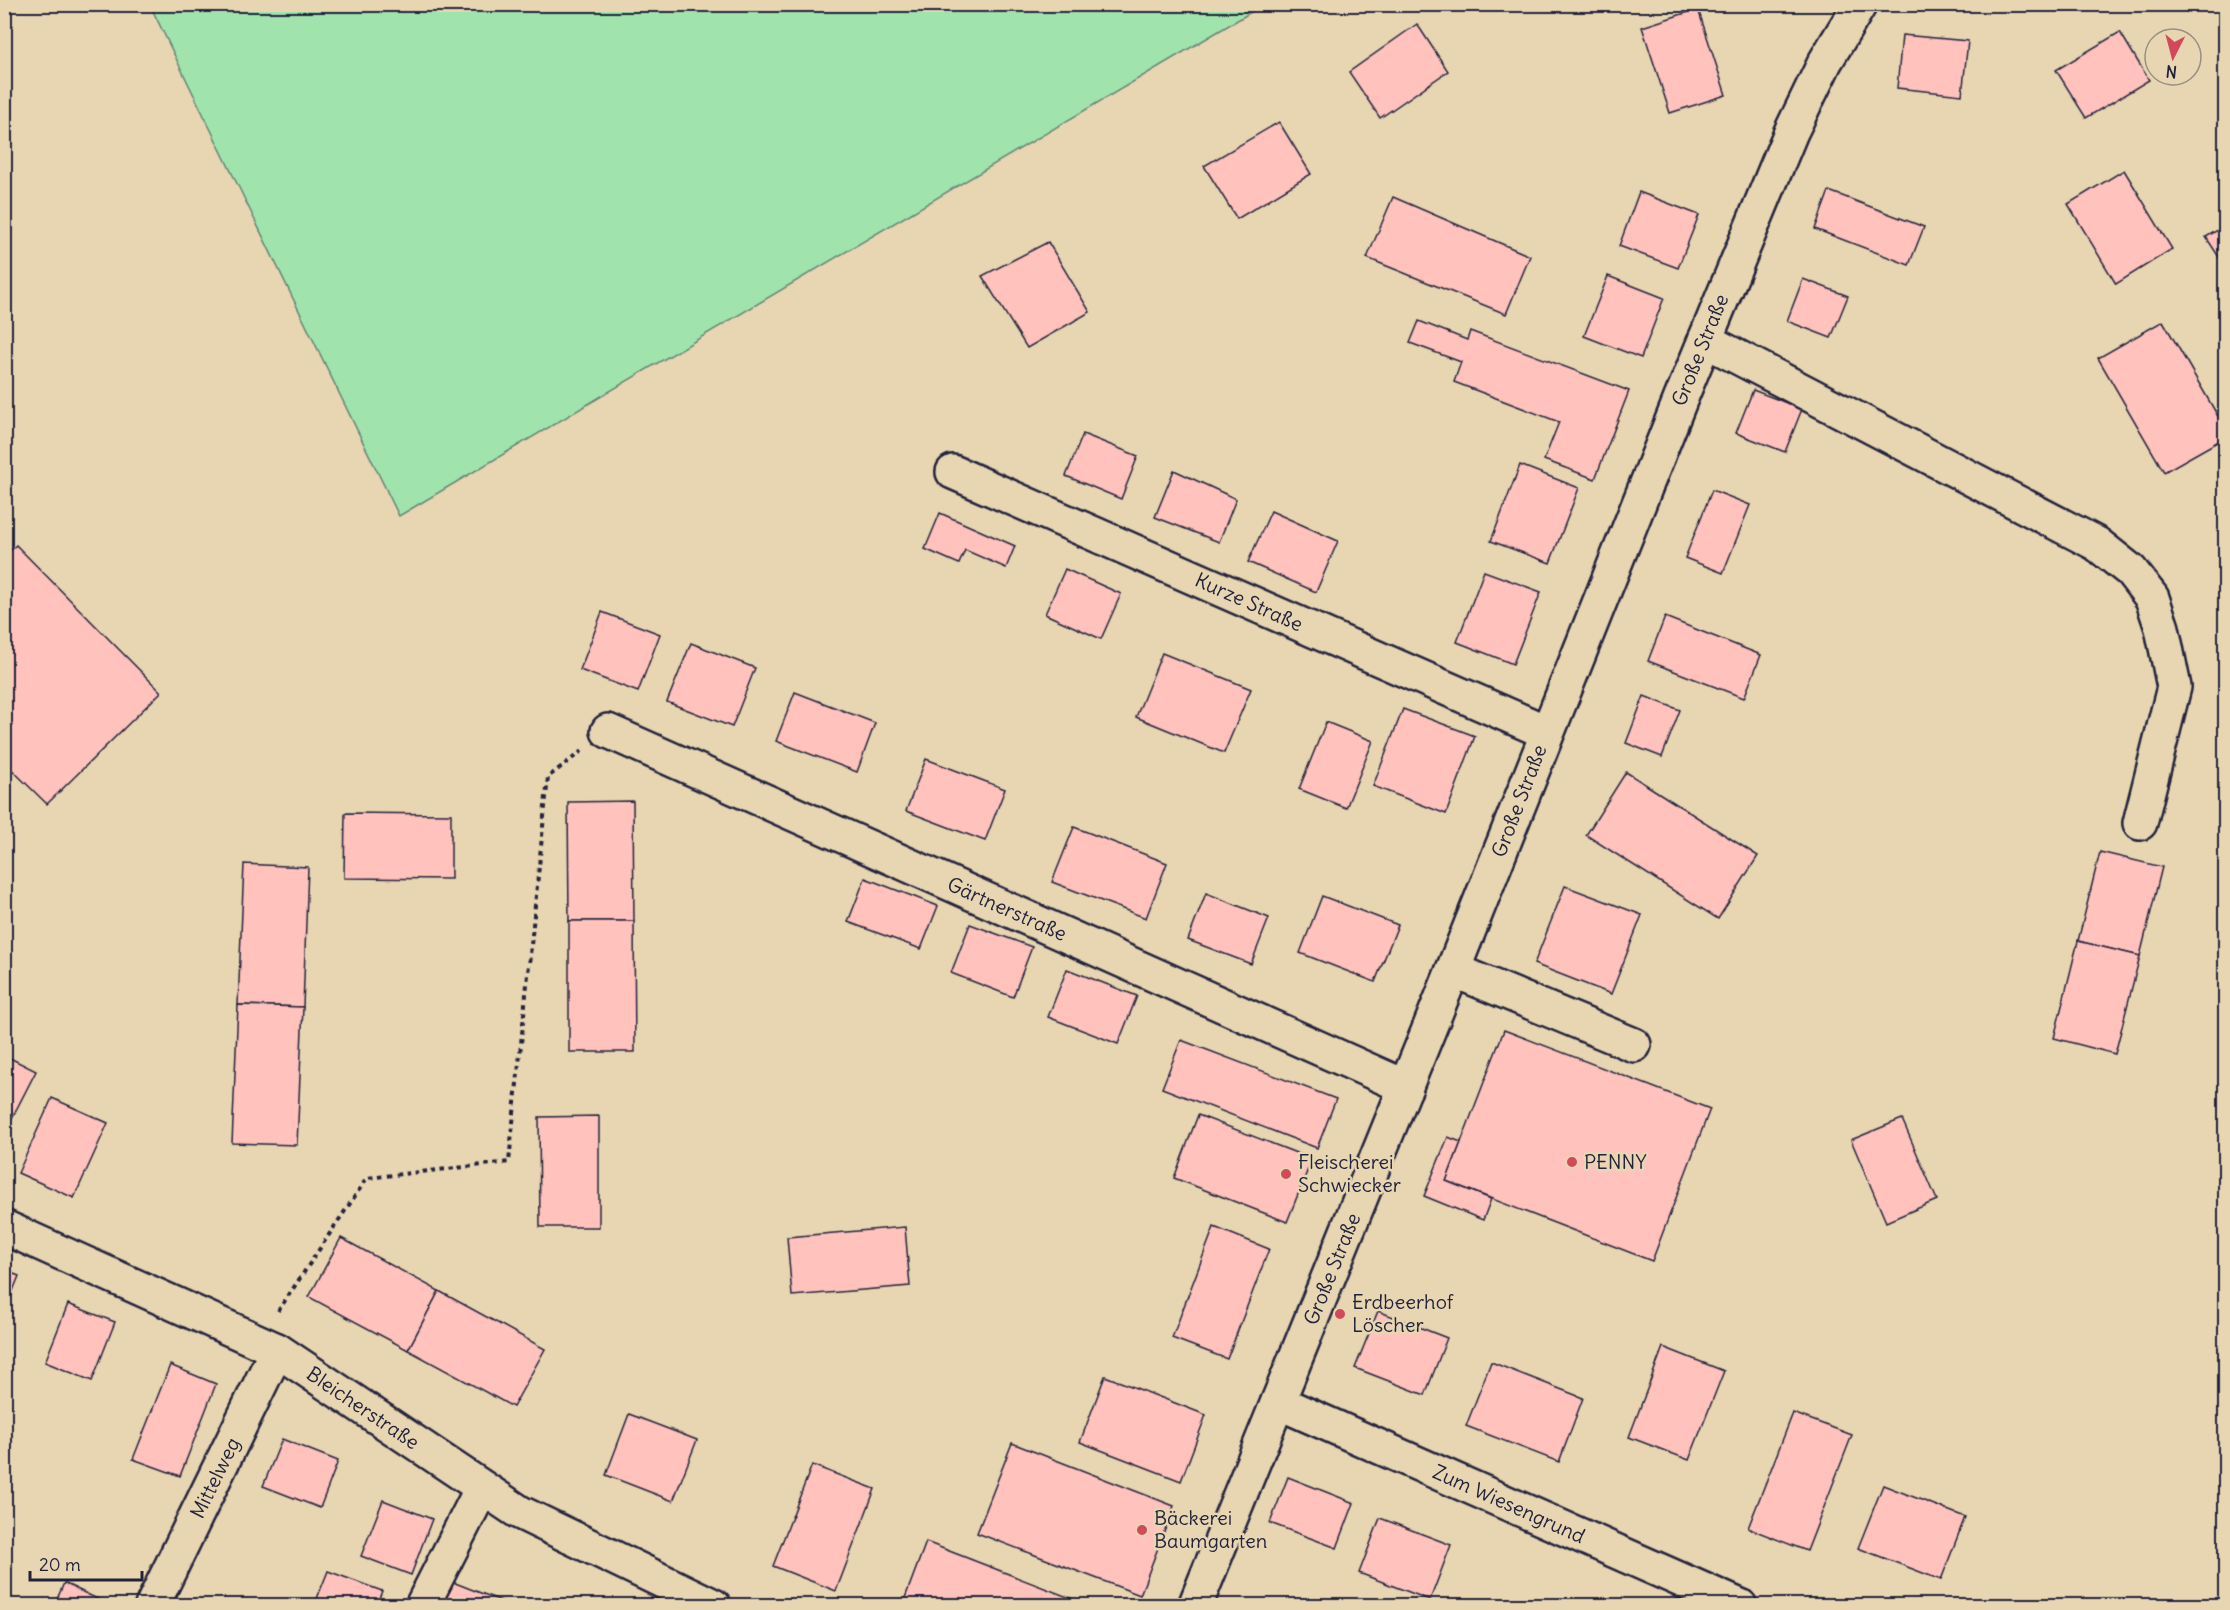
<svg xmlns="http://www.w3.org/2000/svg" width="2230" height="1610" viewBox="0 0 2230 1610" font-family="Delius,sans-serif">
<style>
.green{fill:#a1e3ad;stroke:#628274;stroke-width:1.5}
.building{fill:#ffc2bd;stroke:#22223b;stroke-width:1.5}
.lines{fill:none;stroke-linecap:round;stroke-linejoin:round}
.minor-casing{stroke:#22223b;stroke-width:38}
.path{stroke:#22223b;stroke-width:4;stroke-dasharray:4.5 4.5;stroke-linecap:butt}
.minor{stroke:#e8d6b3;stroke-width:33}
.poi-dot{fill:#d1495b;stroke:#e8d6b3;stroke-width:2}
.labels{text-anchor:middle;stroke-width:5;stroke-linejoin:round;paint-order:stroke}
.street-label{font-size:20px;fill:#22223b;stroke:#e8d6b3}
.poi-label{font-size:20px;fill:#22223b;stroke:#e8d6b3;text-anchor:start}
</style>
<rect width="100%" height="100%" fill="#e8d6b3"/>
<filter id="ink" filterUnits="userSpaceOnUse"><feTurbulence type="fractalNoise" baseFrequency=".0167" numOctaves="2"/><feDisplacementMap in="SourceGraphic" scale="12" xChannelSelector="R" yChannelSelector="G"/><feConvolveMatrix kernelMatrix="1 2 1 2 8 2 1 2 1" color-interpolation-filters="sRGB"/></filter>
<g filter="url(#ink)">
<path class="green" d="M150,5H1263L399,516Z"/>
<g class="building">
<path d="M1698,9L1726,95L1670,113L1642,27Z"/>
<path d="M1417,24L1448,71L1380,118L1349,72Z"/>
<path d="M2120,32L2149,80L2086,118L2056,70Z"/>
<path d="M1902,35L1968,41L1962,95L1897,88Z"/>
<path d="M1279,122L1311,174L1237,219L1204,166Z"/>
<path d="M2124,170L2172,249L2116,284L2068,204Z"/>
<path d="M1829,191L1924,227L1909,265L1815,229Z"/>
<path d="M1639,192L1699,215L1678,268L1619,246Z"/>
<path d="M1393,197L1530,256L1506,314L1367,258Z"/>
<path d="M2226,225V268L2206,237Z"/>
<path d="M1048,242L1090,312L1027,348L982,276Z"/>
<path d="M1608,276L1664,298L1641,358L1584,336Z"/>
<path d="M1803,279L1848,296L1831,338L1787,321Z"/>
<path d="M1419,321L1467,340L1470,331L1629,391L1595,479L1544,460L1559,422L1454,382L1461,362L1410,343Z"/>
<path d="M2163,321L2226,430V437L2164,472L2098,358Z"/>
<path d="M1753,390L1802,409L1785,452L1736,433Z"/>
<path d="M1083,434L1138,456L1121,499L1066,476Z"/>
<path d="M1520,465L1579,488L1550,563L1491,541Z"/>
<path d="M1174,470L1236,499L1219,542L1155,517Z"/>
<path d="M1712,490L1750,505L1723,573L1685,558Z"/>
<path d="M1271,511L1338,541L1316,592L1248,562Z"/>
<path d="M940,513L1015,546L1006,568L965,550L959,564L925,549Z"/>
<path d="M16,545L161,692L47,804L4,762V556Z"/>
<path d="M1065,569L1121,594L1101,639L1045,614Z"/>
<path d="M1484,571L1541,592L1513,664L1457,642Z"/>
<path d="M602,612L660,634L638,692L580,670Z"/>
<path d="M1665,617L1761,655L1744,698L1648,661Z"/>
<path d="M691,643L755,668L732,727L667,702Z"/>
<path d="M1162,653L1251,689L1224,753L1136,717Z"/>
<path d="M795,692L875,723L857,772L776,741Z"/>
<path d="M1644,696L1680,710L1662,757L1626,743Z"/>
<path d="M1403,709L1475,736L1446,814L1373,786Z"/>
<path d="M1326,722L1373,741L1346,808L1299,789Z"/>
<path d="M926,759L1005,789L985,841L906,811Z"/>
<path d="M1626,772L1758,856L1718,919L1586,835Z"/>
<path d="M633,801L634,921H569L568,802Z"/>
<path d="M345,813L451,814V879L344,878Z"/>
<path d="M1074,827L1167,863L1146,918L1052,882Z"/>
<path d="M2100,852L2162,867L2140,956L2078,941Z"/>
<path d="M244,864L308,867L303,1007L238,1005Z"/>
<path d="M865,878L938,906L921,949L848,922Z"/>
<path d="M1565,886L1642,915L1611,994L1534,964Z"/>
<path d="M1206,893L1269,918L1251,964L1188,940Z"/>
<path d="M1322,896L1398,925L1375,982L1300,953Z"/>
<path d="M569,921H634L635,1052H569Z"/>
<path d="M970,924L1032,947L1013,997L951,973Z"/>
<path d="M2078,941L2140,956L2115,1054L2054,1038Z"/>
<path d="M1067,969L1137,996L1118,1044L1048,1017Z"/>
<path d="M238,1005L303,1007L297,1145L232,1143Z"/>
<path d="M1504,1030L1710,1109L1652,1261L1446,1181Z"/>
<path d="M1181,1040L1336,1099L1317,1148L1162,1088Z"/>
<path d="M4,1055L36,1071L12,1118L4,1114Z"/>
<path d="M52,1098L108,1123L74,1198L18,1173Z"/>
<path d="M1198,1115L1312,1159L1287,1222L1174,1178Z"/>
<path d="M599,1116V1227H540L539,1117Z"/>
<path d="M1902,1119L1937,1200L1886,1222L1851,1140Z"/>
<path d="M1448,1137L1461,1142L1446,1181L1491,1199L1483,1220L1424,1196Z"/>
<path d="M905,1227L910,1286L792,1296L787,1237Z"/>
<path d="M1214,1227L1269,1249L1227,1359L1172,1338Z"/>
<path d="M341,1238L439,1291L408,1350L309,1297Z"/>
<path d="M4,1270L19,1276L4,1313Z"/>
<path d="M439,1291L545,1349L513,1407L408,1350Z"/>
<path d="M68,1304L115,1322L92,1381L45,1362Z"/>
<path d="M1378,1311L1447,1338L1425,1395L1355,1368Z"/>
<path d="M1663,1347L1724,1371L1689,1460L1629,1437Z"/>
<path d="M1491,1362L1583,1398L1559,1462L1466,1426Z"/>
<path d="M170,1365L216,1384L180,1476L133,1459Z"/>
<path d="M1105,1376L1206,1415L1181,1481L1080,1442Z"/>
<path d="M1793,1413L1852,1435L1807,1551L1748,1528Z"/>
<path d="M629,1414L697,1440L673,1501L606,1475Z"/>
<path d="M282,1439L338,1461L320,1508L263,1486Z"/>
<path d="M1012,1443L1174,1506L1140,1595L977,1533Z"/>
<path d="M812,1465L875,1489L836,1591L773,1566Z"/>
<path d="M1288,1477L1354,1503L1337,1548L1270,1523Z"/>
<path d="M1883,1485L1965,1517L1941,1580L1858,1548Z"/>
<path d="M383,1500L432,1519L411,1575L361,1556Z"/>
<path d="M1380,1518L1451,1545L1430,1600L1359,1573Z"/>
<path d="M926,1542L1091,1606H902Z"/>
<path d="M328,1571L382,1591L376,1606H314Z"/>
<path d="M445,1579L514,1606H435Z"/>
<path d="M64,1583L112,1606H54Z"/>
</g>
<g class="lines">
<defs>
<g id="minor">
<path d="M1705,340L2097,544L2131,571L2152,598L2162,628L2174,687L2140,823"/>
<path d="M953,472L1546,732"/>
<path d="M608,731L1406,1087"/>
<path d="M1453,970L1634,1045"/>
<path d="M4,1227L277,1350L519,1512L714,1606"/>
<path d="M1278,1402L1740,1606"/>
<path d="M152,1606L277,1350"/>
<path d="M422,1606L482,1488"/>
<path d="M1195,1606L1453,970L1681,398L1791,132L1825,62L1860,4"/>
</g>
</defs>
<use href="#minor" class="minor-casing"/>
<path class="path" d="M278,1311L367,1178L509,1162L548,777L582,751"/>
<use href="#minor" class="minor"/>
</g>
</g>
<g class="poi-dot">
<circle cx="1572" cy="1162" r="6"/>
<circle cx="1286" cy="1174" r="6"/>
<circle cx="1340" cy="1314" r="6"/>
<circle cx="1142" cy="1530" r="6"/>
</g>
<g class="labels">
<g class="street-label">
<text transform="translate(1700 350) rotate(-68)" y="7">Große Straße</text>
<text transform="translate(1249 602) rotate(24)" y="7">Kurze Straße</text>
<text transform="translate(1519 801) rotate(-69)" y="7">Große Straße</text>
<text transform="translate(1007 909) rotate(24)" y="7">Gärtnerstraße</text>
<text transform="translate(1332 1269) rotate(-68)" y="7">Große Straße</text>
<text transform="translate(363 1408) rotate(34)" y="7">Bleicherstraße</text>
<text transform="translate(215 1478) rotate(-64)" y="7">Mittelweg</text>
<text transform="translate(1509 1504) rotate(24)" y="7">Zum Wiesengrund</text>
</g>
<g class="poi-label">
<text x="1298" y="1169">Fleischerei<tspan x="1298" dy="23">Schwiecker</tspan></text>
<text x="1584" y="1169">PENNY</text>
<text x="1352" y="1309">Erdbeerhof<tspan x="1352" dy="23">Löscher</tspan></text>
<text x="1154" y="1525">Bäckerei<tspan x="1154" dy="23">Baumgarten</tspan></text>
</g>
</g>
<rect width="2230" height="1610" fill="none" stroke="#e8d6b3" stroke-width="24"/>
<rect x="12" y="12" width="2206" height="1586" fill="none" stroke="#22223b" stroke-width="2" filter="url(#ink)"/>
<g transform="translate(2173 57) rotate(186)"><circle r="28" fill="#e8d6b3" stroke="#998e83" stroke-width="1.5"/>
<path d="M0-4.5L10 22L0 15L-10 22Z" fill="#d1495b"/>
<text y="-9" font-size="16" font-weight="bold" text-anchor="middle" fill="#22223b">N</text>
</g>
<path d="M30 1571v9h112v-9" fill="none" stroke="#22223b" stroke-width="3"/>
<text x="39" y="1571" font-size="18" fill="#22223b" stroke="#e8d6b3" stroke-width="4.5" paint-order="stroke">20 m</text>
</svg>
